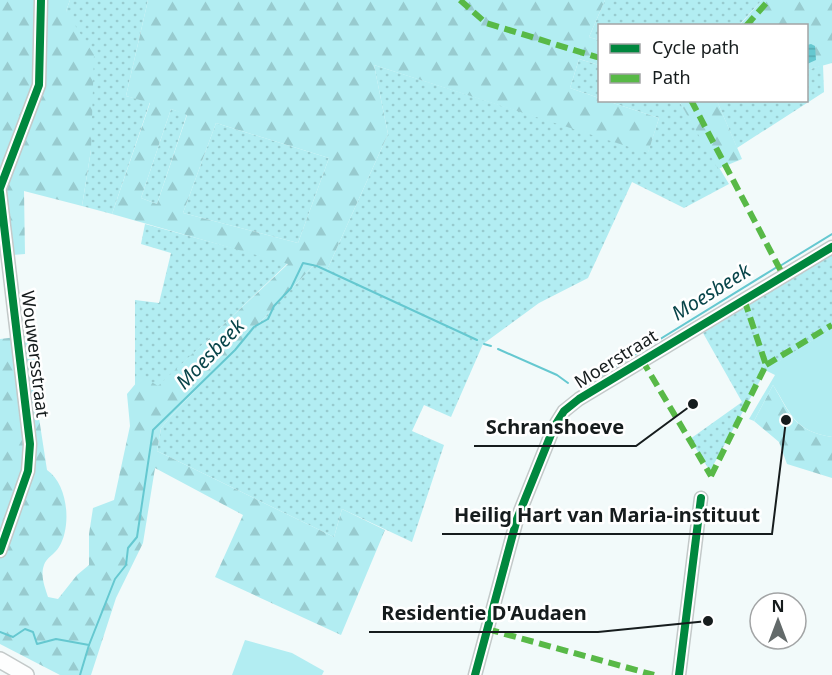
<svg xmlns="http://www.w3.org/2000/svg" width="832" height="675" viewBox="0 0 832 675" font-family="'Noto Sans',sans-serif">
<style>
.grass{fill:url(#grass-dots)}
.forest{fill:url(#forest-firs);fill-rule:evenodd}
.park{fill:#b2edf2}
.water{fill:url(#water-rules)}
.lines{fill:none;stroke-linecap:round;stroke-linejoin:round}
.stream{stroke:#65c8d0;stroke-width:2}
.minor-casing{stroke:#c3c9c9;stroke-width:15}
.major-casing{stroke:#c3c9c9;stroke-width:18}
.minor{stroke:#fdfefe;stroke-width:12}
.major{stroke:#fdfefe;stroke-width:15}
.quiet{stroke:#58b947;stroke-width:6;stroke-dasharray:12 6;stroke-linecap:butt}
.cycleway-casing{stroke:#fff;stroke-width:11}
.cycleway{stroke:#00873e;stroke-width:8}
.labels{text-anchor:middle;stroke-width:5;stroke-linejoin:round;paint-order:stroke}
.street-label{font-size:18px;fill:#161c1d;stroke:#fff}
.water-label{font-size:20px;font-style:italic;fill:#09454a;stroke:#fff}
.leader{fill:none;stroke:#161c1d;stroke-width:2}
.callout-dot{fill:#161c1d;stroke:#fff;stroke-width:2}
.callout-label{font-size:20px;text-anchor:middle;font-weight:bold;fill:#161c1d;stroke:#fff;stroke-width:5;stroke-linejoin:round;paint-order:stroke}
</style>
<defs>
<pattern id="grass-dots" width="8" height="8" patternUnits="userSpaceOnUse" patternTransform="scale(1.5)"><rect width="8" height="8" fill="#b2edf2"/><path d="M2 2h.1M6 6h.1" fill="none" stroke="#98cbcf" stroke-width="1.8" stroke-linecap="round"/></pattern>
<pattern id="forest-firs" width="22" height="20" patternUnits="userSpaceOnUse" patternTransform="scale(1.5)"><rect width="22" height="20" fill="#b2edf2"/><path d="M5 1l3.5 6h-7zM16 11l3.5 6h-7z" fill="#98cbcf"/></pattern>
<pattern id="water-rules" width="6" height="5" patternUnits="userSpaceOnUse" patternTransform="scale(1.5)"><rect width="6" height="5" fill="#65c8d0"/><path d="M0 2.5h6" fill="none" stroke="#57abb2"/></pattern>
</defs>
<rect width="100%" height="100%" fill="#f2fafa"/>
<g class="grass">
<path d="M70,0H148L126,96L150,102L112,214L82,206L91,150L66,11Z"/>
<path d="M605,0H762L739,25L600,26L599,40L589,37Z"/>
<path d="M579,59L599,65V98L570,88Z"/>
<path d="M374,65L648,152L659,118L607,101H679L729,184L684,208L632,182L588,278L539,303L483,344L451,417L424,405L412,431L444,445L412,542L342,509L334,537L157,451L161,428L171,416L315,264L327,270L388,134Z"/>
<path d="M823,65L824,92L737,148L717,101L806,100L807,70Z"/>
<path d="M171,109L187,114L157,204L141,198Z"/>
<path d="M216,123L329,158L298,243L183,213Z"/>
<path d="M145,224L288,263L158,387L135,385V300L159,303L171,253L141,244Z"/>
<path d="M832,254V328L766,370L710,471L690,439L742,402L703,333Z"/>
</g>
<g class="forest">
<path d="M0,0H70L66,11L94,55L91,150L82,206L24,191L25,254L0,256Z"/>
<path d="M148,0H605L589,37L599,40V65L579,59L570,88L599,98L600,100L607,101L659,118L648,153L374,65L388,134L327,270L315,264L171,416L161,428L157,451L334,537L342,509L385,530L341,635L215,577L243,515L155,468L143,543L116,598L91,675H60L0,644V339L25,336L35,347L37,405L47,470C68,484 72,526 59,547C55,554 46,558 44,565C40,576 45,587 48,597L58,599L77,575L89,565V534L93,508L114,500L130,426L127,394L142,376L158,386L288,264L112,214L150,103L126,96ZM171,109L187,115L157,204L141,198ZM216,123L329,158L298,243L183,213Z"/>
<path d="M762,0H832V63L807,70L806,26H739Z"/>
<path d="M679,101H717L742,159L718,169Z"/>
<path d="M773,385C791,415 794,431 832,437V478L787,464L779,442L754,421Z"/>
</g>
<g class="park">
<path d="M832,328V437C794,431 792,415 773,385L754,421L749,419L775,375L765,370Z"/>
<path d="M245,640L292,653L324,671L322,675H232Z"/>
</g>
<path class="water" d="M811,44L815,46L816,60L807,64V45Z"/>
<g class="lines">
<g class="stream">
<path d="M780,266L832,234"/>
<path d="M484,344L491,346"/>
<path d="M498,349L557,375L568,383"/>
<path d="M597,378L777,267"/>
<path d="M0,632L13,637L25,629L33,632L37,644L56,639L89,645L80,675"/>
<path d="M89,645L115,579L126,565L128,548L137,537L153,430L235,350L254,327L268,319L274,306L291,288L303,263L317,266L477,340"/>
</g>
<defs>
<g id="minor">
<path d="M0,188L39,85L41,0"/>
<path d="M0,192L30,444L28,471L0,551"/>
<path d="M475,675L517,519L554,427L564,411L579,399L832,247"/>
<path d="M679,675L701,498"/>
</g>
<path id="major" d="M0,660L26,675"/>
</defs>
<use href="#minor" class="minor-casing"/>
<use href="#major" class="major-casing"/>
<use href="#minor" class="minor"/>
<use href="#major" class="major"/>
<g class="quiet">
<path d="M460,0L486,23L600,58"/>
<path d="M746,26L769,0"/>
<path d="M691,100L783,275"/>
<path d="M642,360L711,476"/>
<path d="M766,365L832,325"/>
<path d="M711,476L766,365L744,299"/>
<path d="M487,629L654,675"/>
</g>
<defs>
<g id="cycleway">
<path d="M0,188L39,85L41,0"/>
<path d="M0,192L30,444L28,471L0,551"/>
<path d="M475,675L517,519L554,427L564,411L579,399L832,247"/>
<path d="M679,675L701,498"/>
</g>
</defs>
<use href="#cycleway" class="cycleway-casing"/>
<use href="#cycleway" class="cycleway"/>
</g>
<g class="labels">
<g class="street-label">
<text transform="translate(35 354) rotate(83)" y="6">Wouwersstraat</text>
<text transform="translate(616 359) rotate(-32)" y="6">Moerstraat</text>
</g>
<g class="water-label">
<text transform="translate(711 292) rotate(-32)" y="7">Moesbeek</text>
<text transform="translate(210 354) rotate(-46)" y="7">Moesbeek</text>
</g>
</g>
<path class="leader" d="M693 404L636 446H474M786 420L772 534H442M708 621L598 632H369"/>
<g class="callout-dot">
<circle cx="693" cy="404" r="6"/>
<circle cx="786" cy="420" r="6"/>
<circle cx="708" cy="621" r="6"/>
</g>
<g class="callout-label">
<text x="555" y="434">Schranshoeve</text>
<text x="607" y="522">Heilig Hart van Maria-instituut</text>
<text x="484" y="620">Residentie D'Audaen</text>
</g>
<rect x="598" y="24" width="210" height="78" fill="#ffffff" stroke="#a2a4a5" stroke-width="1.5"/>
<rect x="610" y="44" width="30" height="9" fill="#00873e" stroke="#a2a4a5" stroke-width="1.5"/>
<text x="652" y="54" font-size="18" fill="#161c1d">Cycle path</text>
<rect x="610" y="74" width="30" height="9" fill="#58b947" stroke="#a2a4a5" stroke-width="1.5"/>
<text x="652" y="84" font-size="18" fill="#161c1d">Path</text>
<g transform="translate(778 621)"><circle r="28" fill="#ffffff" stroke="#a2a4a5" stroke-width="1.5"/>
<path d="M0-4.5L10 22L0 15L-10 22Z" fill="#636a6a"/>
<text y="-9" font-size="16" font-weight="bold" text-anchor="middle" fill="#161c1d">N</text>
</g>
</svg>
